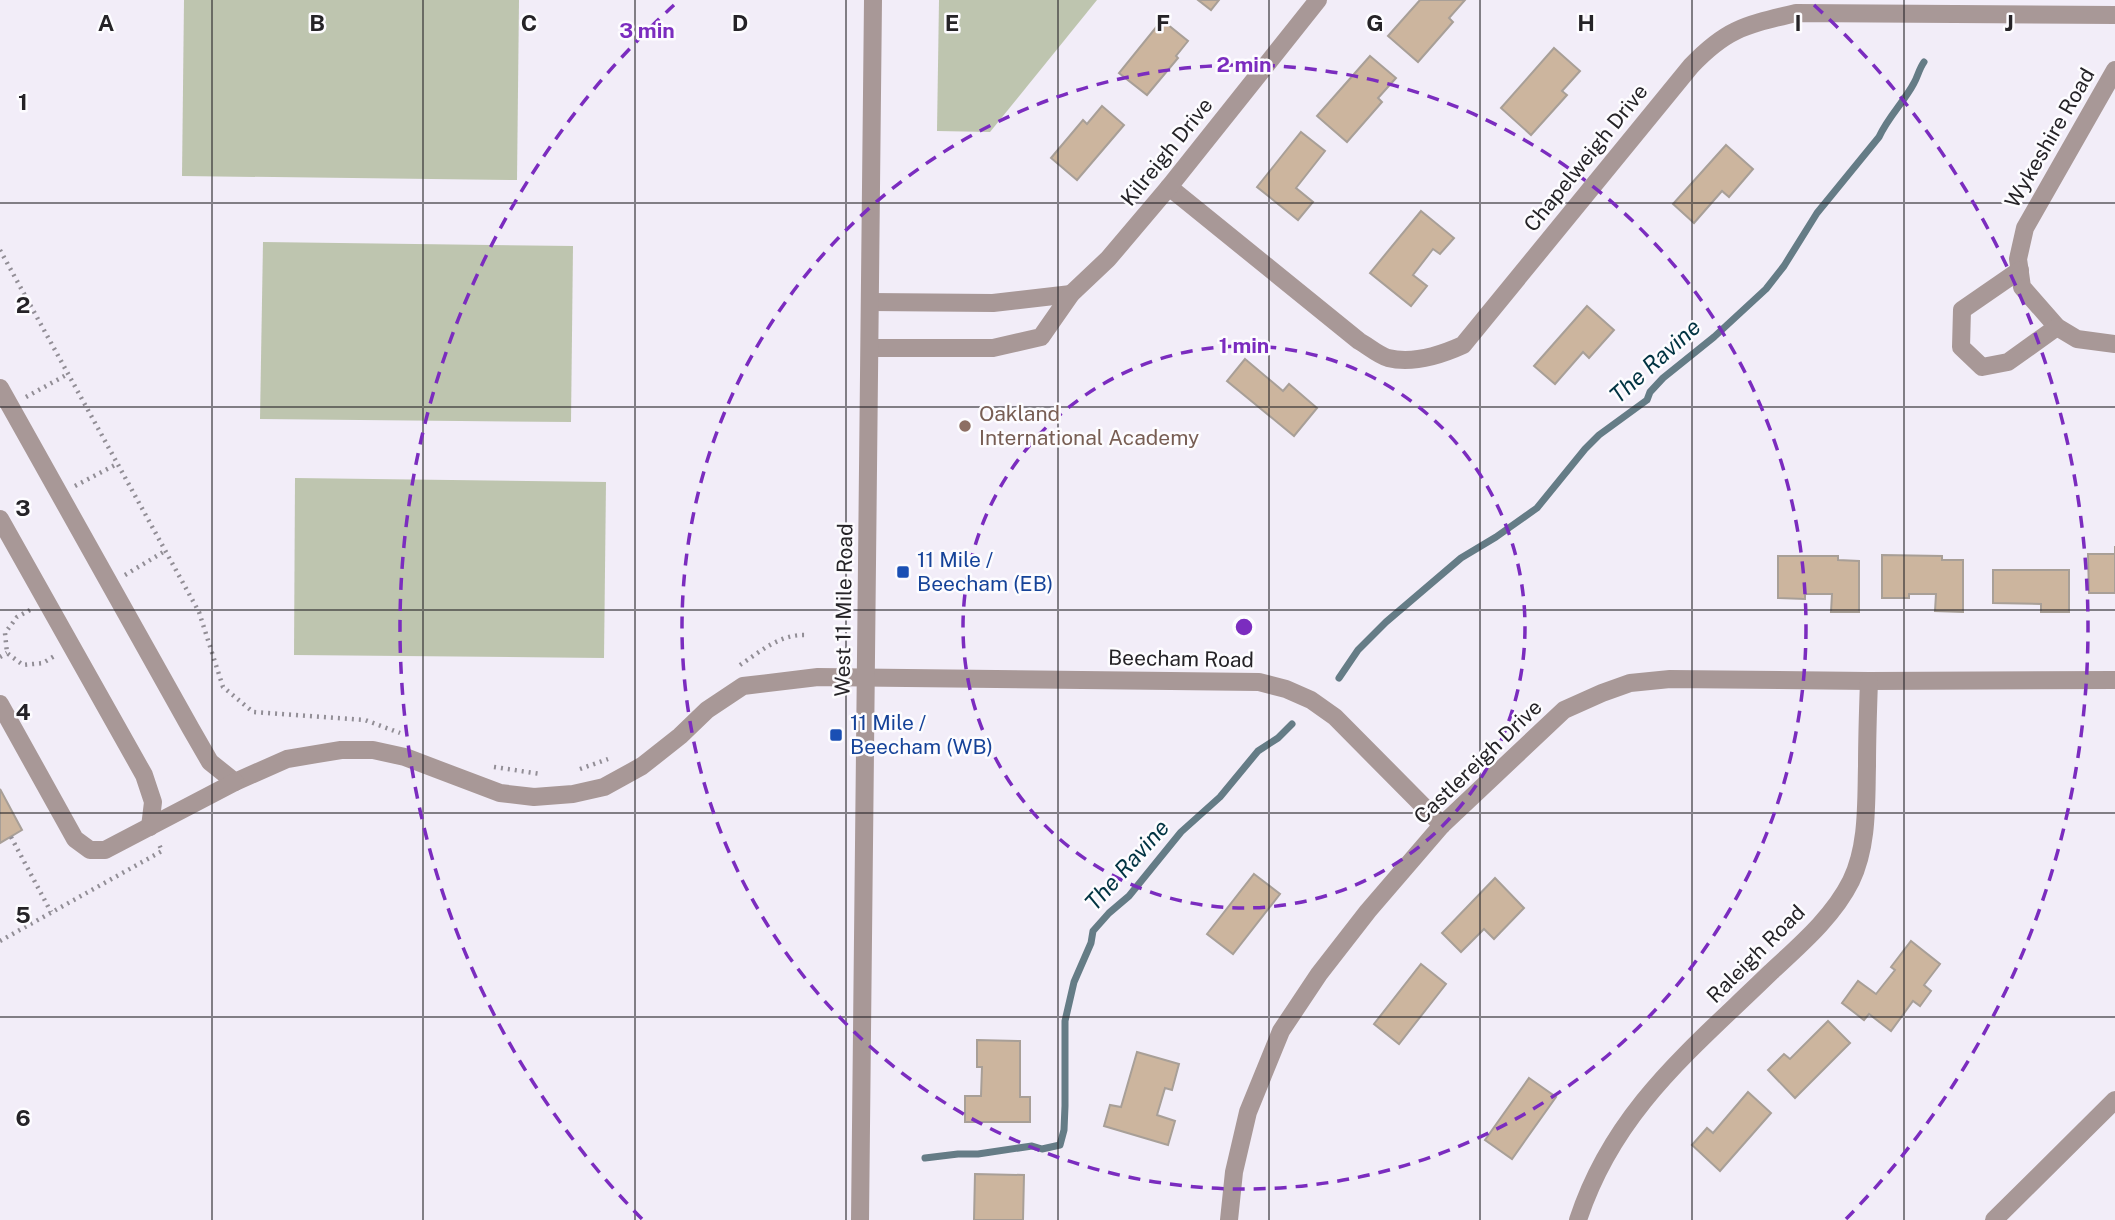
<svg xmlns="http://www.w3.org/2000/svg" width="2115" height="1220" viewBox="0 0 2115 1220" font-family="'Public Sans',sans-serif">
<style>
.green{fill:#bec5af}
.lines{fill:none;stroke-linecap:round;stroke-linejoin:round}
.stream{stroke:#657c86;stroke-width:7}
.building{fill:#ccb59e;stroke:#a89f97;stroke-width:2}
.path{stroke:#928e96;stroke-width:4.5;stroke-dasharray:2 5;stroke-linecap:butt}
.minor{stroke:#a89897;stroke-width:18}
.grid{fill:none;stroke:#252327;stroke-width:2;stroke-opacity:0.55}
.ring{fill:none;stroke:#7b2cbf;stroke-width:3.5;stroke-dasharray:12 9}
.education-dot{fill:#8d6e63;stroke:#fdfcff;stroke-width:2.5}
.transit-dot{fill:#1a4fb4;stroke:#fdfcff;stroke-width:2.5}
.labels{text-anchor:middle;stroke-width:5;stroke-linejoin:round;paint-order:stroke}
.street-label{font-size:21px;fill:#252327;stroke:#fdfcff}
.education-label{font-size:21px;fill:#785e54;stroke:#fdfcff;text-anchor:start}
.transit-label{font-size:21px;fill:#164399;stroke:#fdfcff;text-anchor:start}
.water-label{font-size:23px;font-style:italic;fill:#003342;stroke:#fdfcff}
.grid-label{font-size:23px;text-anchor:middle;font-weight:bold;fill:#252327;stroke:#fdfcff;stroke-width:5;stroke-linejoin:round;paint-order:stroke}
.centre{fill:#7b2cbf;stroke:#fdfcff;stroke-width:3.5}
.ring-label{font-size:21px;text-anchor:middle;font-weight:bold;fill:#7b2cbf;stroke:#fdfcff;stroke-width:5;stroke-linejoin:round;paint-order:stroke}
</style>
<rect width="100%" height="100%" fill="#f2edf8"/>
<g class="green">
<path d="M184,0H519L517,180L182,176Z"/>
<path d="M939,0H1097L990,132L937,131Z"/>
<path d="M263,242L573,246L571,422L260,419Z"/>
<path d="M295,478L606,482L604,658L294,655Z"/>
</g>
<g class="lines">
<g class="stream">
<path d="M1339,678L1358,650L1386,622L1461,558L1496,537L1537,508L1585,449L1599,435L1647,400L1650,392L1663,378L1714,337L1766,289L1784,266L1817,213L1879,137C1888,117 1904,102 1914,83C1918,76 1919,69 1924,62"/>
<path d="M925,1158L958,1154H978L1032,1146L1042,1149L1060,1145L1064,1130L1065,1106V1021L1074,982L1091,943L1093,931L1109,913L1129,896L1181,832L1220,797L1258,751L1278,738L1292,724"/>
</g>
</g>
<g class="building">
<path d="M1198,0H1219L1211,10Z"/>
<path d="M1420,0H1465L1449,18L1453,22L1418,62L1388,36Z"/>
<path d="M1162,20L1188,41L1176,56L1178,58L1147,95L1119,73Z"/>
<path d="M1554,48L1580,71L1562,91L1567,95L1531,135L1501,108Z"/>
<path d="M1370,56L1396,78L1378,98L1382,102L1347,142L1317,116Z"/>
<path d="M1102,106L1124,125L1077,180L1051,158L1083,120L1087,124Z"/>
<path d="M1301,132L1325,151L1296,188L1313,202L1298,220L1257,187Z"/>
<path d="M1726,145L1753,169L1729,197L1722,191L1694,223L1673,204Z"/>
<path d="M1421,211L1454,238L1440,254L1433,249L1413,275L1427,286L1411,306L1370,273Z"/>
<path d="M1587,306L1614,330L1589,358L1583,352L1555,384L1534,366Z"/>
<path d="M1245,359L1283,391L1289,384L1317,408L1294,436L1227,381Z"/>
<path d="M2115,546V593H2089L2088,554H2115Z"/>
<path d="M1882,555L1942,556V560H1963V612L1935,611L1936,594H1909V598H1882Z"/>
<path d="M1778,556H1838V560L1859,561V612H1831L1832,594H1805V599L1778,598Z"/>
<path d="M1993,570H2069V612H2041V604L1993,603Z"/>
<path d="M0,789L22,830L0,843Z"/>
<path d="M1254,874L1280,894L1233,954L1207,934Z"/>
<path d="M1495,878L1524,908L1494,939L1484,929L1461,952L1442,933Z"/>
<path d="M1911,941L1940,964L1924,985L1931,991L1920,1006L1913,1001L1891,1031L1869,1014L1864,1020L1842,1003L1858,981L1876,994L1895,970L1891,967Z"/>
<path d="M1421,964L1446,984L1399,1044L1374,1024Z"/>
<path d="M1828,1021L1850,1043L1795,1098L1768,1070L1784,1054L1790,1059Z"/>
<path d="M977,1040L1020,1041V1097H1030V1122H965V1096H981L982,1067H977Z"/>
<path d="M1137,1052L1179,1064L1172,1090L1165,1088L1157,1115L1175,1121L1168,1145L1104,1126L1110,1105L1121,1107Z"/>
<path d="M1529,1078L1556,1097L1512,1159L1485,1140Z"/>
<path d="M1748,1092L1771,1113L1720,1171L1692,1145L1707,1128L1713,1133Z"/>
<path d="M975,1174L1024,1175L1023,1220H974Z"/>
</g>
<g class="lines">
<g class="path">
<path d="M0,250L199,612L223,687L253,712L365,720L400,733"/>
<path d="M26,397L68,374"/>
<path d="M75,486L117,464"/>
<path d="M125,575L165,551"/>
<path d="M30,610L17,617L5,633L7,653L23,665L43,663L56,655"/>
<path d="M0,657L7,653"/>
<path d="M740,665C761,651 780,634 806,635"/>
<path d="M494,767L541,774"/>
<path d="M580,769L608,759"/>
<path d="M11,837L51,912"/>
<path d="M0,941L162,851L158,842"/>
</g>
<g class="minor">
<path d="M2115,70L2025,228L2018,259L2022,287L2057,327L2077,339L2115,344"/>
<path d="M1169,187L1359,341C1368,346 1378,355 1388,358C1412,364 1441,355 1463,345L1691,66C1727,28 1746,25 1796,13L2115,15"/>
<path d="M2020,270L1962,310L1961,347L1982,367L2008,362L2057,327"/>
<path d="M870,302L993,303L1071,294"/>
<path d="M870,348H993L1041,337L1071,294L1108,259L1169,187L1318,0"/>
<path d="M0,388L191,729L210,762L235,782L287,759L341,750H373L405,757L500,793L534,797L573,794L604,787L642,766L680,736L707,710L743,686L818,677L1259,682L1286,689L1311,700L1335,717L1442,825"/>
<path d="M0,519L144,775L153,802L150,827"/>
<path d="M0,704L75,839L90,850H105L235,782"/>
<path d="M860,1220L873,0"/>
<path d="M1229,1220L1234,1172L1248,1112L1281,1031L1319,974L1368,911L1442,825L1564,710L1602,693L1630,683L1670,679L1869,681L2115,680"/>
<path d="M1578,1220C1614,1110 1691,1050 1771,972C1800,945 1833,917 1851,881C1868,846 1866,804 1867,766C1867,738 1868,709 1869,681"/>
<path d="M1994,1220L2115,1100"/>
</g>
</g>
<path class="grid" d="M212,0V1220M423,0V1220M635,0V1220M846,0V1220M1058,0V1220M1269,0V1220M1480,0V1220M1692,0V1220M1904,0V1220M0,203H2115M0,407H2115M0,610H2115M0,813H2115M0,1017H2115"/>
<g class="ring">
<circle cx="1244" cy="627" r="281"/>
<circle cx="1244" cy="627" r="562"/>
<path d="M642 1219A844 844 0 0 1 674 5M1814 5A844 844 0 0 1 1846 1219"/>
</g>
<circle class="education-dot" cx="965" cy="426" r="7"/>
<g class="transit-dot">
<rect x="896" y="565" width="14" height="14" rx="3.5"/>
<rect x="829" y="728" width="14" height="14" rx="3.5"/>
</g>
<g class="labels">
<g class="street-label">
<text transform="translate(2050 138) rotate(-60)" y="7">Wykeshire Road</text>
<text transform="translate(1167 152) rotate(-51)" y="7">Kilreigh Drive</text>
<text transform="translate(1586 158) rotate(-51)" y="7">Chapelweigh Drive</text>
<text transform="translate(844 610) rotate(-89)" y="7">West 11 Mile Road</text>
<text transform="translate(1181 659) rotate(1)" y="7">Beecham Road</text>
<text transform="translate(1478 762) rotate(-44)" y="7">Castlereigh Drive</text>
<text transform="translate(1756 954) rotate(-45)" y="7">Raleigh Road</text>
</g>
<g class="education-label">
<text x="979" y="421">Oakland<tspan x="979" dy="24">International Academy</tspan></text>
</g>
<g class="transit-label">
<text x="917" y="567">11 Mile /<tspan x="917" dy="24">Beecham (EB)</tspan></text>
<text x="850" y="730">11 Mile /<tspan x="850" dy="24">Beecham (WB)</tspan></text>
</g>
<g class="water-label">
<text transform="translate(1655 361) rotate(-42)" y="8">The Ravine</text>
<text transform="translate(1127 865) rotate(-48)" y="8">The Ravine</text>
</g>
</g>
<g class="grid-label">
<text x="106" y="31">A</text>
<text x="317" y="31">B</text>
<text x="529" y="31">C</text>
<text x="740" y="31">D</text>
<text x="952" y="31">E</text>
<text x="1163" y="31">F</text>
<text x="1375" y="31">G</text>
<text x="1586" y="31">H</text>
<text x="1798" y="31">I</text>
<text x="2009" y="31">J</text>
<text x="23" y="110">1</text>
<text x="23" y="313">2</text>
<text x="23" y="516">3</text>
<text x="23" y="720">4</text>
<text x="23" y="923">5</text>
<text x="23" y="1126">6</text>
</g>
<circle cx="1244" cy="627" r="10" class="centre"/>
<g class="ring-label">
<text x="647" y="38">3 min</text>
<text x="1244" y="72">2 min</text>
<text x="1244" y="353">1 min</text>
</g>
</svg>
